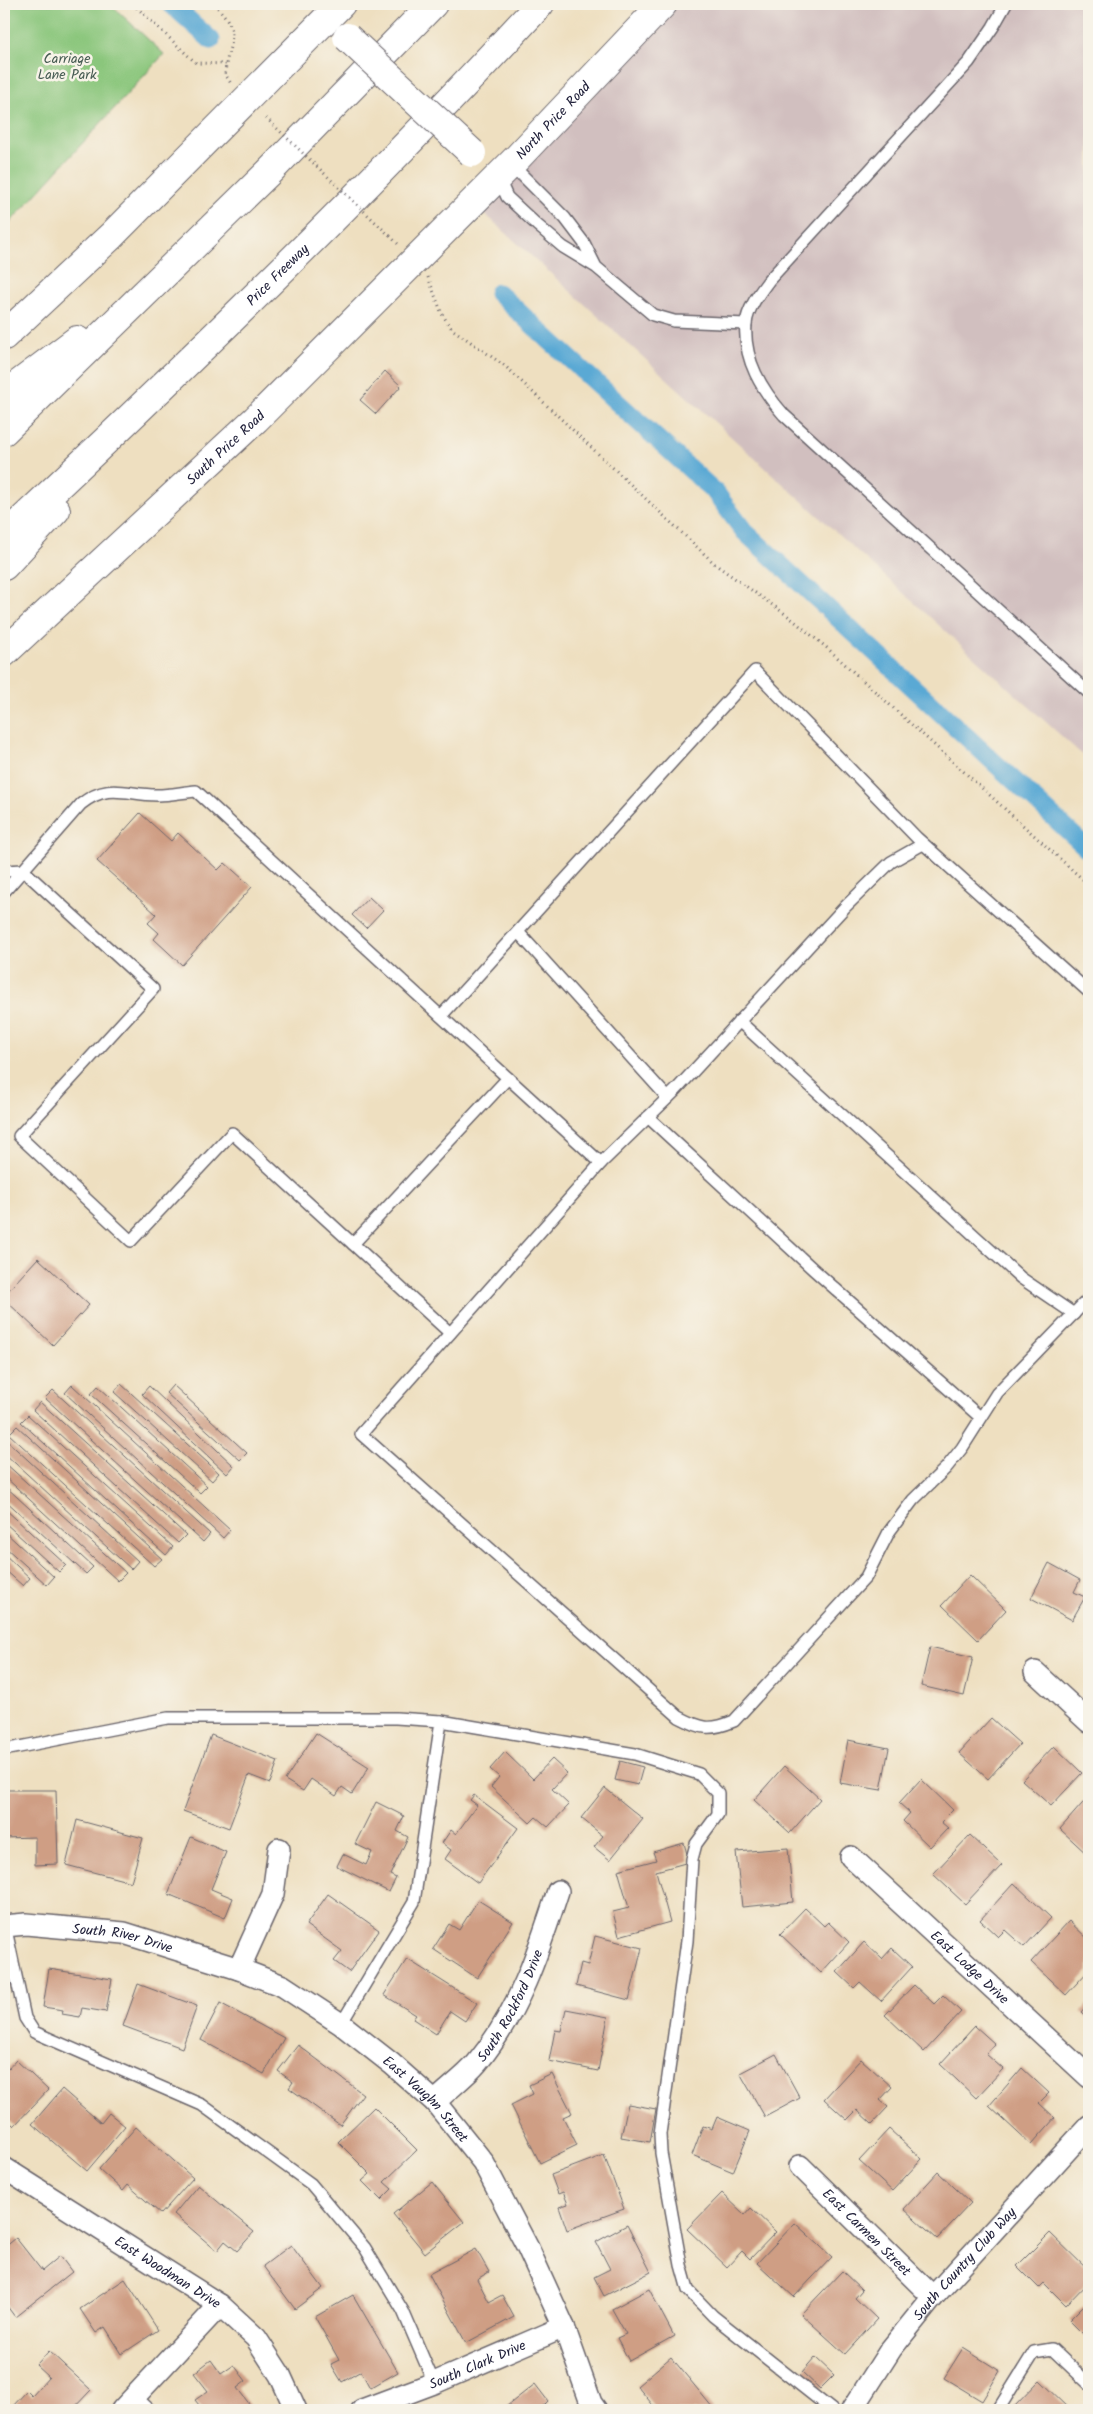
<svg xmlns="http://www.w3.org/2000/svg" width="1093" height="2414" viewBox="0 0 1093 2414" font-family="Kalam,sans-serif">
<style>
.industrial{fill:#d1bfbf}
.green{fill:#8ac67c;stroke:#56745c}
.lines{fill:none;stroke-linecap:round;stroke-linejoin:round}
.canal{stroke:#5aa9d4;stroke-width:19}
.building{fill:#cf9e84}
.service-casing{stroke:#69646a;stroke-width:14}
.minor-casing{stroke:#69646a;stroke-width:24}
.secondary-casing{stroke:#69646a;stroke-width:30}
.motorway-casing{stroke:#69646a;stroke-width:30}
.path{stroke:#69646a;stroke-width:3;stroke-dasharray:1 4;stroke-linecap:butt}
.service{stroke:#fff;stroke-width:11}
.minor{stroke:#fff;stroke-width:21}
.secondary{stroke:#fff;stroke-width:28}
.motorway{stroke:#fff;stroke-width:28}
.secondary-bridge-casing{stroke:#69646a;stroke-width:30;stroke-linecap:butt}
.path-bridge{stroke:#69646a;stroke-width:3;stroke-dasharray:1 4;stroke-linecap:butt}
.secondary-bridge{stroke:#fff;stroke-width:28}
.labels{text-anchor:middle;stroke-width:5;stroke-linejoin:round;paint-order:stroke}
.park-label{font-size:14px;fill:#465b52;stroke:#f7f3e8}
.street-label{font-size:14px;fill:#22223b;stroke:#f7f3e8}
</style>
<rect width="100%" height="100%" fill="#f7f3e8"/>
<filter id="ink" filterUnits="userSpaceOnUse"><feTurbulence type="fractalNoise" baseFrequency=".02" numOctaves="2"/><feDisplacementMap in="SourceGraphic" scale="10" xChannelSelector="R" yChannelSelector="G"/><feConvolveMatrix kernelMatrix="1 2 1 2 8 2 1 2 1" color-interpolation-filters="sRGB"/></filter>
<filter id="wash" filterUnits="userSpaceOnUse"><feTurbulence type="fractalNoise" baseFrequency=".0096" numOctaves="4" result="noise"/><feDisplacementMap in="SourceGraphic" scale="20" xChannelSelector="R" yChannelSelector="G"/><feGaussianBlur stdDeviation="1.12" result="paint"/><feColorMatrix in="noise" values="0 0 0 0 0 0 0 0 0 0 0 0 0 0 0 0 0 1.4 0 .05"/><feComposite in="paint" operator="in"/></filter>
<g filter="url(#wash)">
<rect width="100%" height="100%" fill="#eedfc0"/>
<path class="industrial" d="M679,4H1089V761L485,214L541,150Z"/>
<path class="green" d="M4,4H110L164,54L4,229Z"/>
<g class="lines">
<g class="canal">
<path d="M171,4L211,40"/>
<path d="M498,293L715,492L744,531L1089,850"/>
</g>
</g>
<g id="blocks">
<g class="building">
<path d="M385,371L401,386L376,414L360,400Z"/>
<path d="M140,813L171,841L178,833L218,870L225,863L252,887L182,965L154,939L159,933L148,923L156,914L97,861Z"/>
<path d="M369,897L383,910L366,928L352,915Z"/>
<path d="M38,1258L89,1305L53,1345L4,1299V1295Z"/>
<path d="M121,1384L219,1473L212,1481L114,1392Z"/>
<path d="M72,1385L230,1530L223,1538L65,1393Z"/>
<path d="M173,1385L247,1453L240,1460L166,1393Z"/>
<path d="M98,1386L207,1486L200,1493L91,1394Z"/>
<path d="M149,1386L234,1466L227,1474L142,1394Z"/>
<path d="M53,1390L210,1534L203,1542L45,1398Z"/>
<path d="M40,1402L186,1535L178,1543L33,1410Z"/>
<path d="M28,1415L173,1547L166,1555L21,1422Z"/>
<path d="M17,1426L162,1559L154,1566L9,1434Z"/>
<path d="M4,1438L138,1561L131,1569L4,1453Z"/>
<path d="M4,1462L126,1573L118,1581L4,1476Z"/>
<path d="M4,1485L93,1567L86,1574L4,1499Z"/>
<path d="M4,1508L66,1565L59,1572L4,1522Z"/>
<path d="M4,1531L54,1577L47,1585L4,1546Z"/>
<path d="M4,1554L30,1578L23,1586L4,1569Z"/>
<path d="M1049,1563L1080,1580L1074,1592L1085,1597L1072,1620L1031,1598Z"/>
<path d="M970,1575L1006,1610L978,1640L942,1605Z"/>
<path d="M930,1647L973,1657L964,1696L921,1686Z"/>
<path d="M991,1718L1020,1744L988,1779L959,1753Z"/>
<path d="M316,1733L369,1767L352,1794L342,1787L336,1796L311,1779L303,1791L285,1780Z"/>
<path d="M211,1735L278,1761L270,1783L249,1775L229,1828L183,1811Z"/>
<path d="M848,1740L889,1748L881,1790L840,1783Z"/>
<path d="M1054,1746L1082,1773L1051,1806L1022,1780Z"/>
<path d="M505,1752L533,1779L552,1759L567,1773L552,1789L569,1805L548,1827L536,1817L530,1823L491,1787L499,1777L490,1769Z"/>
<path d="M620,1761L643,1767L638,1785L615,1780Z"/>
<path d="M784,1766L820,1799L790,1833L754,1800Z"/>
<path d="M921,1779L953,1810L941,1822L948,1828L930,1847L903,1821L910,1813L899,1803Z"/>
<path d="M605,1788L643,1819L610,1860L594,1847L603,1836L581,1818Z"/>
<path d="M6,1790H56L58,1864L35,1865V1837L4,1838V1803H7Z"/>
<path d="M474,1795L518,1828L478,1883L445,1859L451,1850L442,1843L451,1830L456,1834L477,1805L470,1800Z"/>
<path d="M1089,1796V1856L1060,1829Z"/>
<path d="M376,1802L404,1816L397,1831L408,1837L390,1875L396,1878L389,1892L337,1866L343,1854L366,1865L372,1852L355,1844Z"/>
<path d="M77,1820L143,1838L131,1882L66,1865Z"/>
<path d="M970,1835L1002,1865L965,1904L933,1874Z"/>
<path d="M191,1837L226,1852L211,1889L233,1898L225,1918L168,1894Z"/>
<path d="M684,1843L689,1862L656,1871L670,1922L619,1936L613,1912L629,1908L618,1870L656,1860L653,1852Z"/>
<path d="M788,1848L793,1902L742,1907L736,1852Z"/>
<path d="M1014,1883L1051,1918L1024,1947L1005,1930L998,1937L980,1920Z"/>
<path d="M328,1894L379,1930L349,1972L334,1961L342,1951L306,1925Z"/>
<path d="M478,1900L513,1922L477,1978L433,1949L449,1924L459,1930Z"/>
<path d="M805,1908L824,1926L828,1922L849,1942L821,1973L780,1934Z"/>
<path d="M1069,1921L1089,1940V1970L1066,1995L1031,1962Z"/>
<path d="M595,1936L642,1948L629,2000L576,1986L581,1963L588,1965Z"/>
<path d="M864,1942L882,1959L892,1948L912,1967L881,2001L860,1982L854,1988L837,1972Z"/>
<path d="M407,1959L477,2003L465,2021L450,2011L436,2034L413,2019L416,2015L384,1995Z"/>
<path d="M49,1969L112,1979L106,2012L82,2008L80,2017L62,2014L63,2010L43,2007Z"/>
<path d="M138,1984L197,2006L182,2048L123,2026Z"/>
<path d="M914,1985L934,2004L943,1995L961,2012L924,2052L885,2015Z"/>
<path d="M220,2003L284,2038L264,2074L201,2040Z"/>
<path d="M1089,2003V2019L1081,2012Z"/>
<path d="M566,2009L608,2017L598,2071L549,2061L555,2030L561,2031Z"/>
<path d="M975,2026L995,2044L986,2054L1003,2069L976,2098L940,2064Z"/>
<path d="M298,2045L363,2094L340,2125L289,2088L293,2082L278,2071Z"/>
<path d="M776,2054L800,2098L765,2117L740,2073Z"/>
<path d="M861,2059L892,2087L880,2100L888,2107L872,2124L857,2110L847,2120L824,2099Z"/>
<path d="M16,2060L48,2090L14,2126L4,2116V2066L8,2069Z"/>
<path d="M1022,2068L1049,2093L1039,2103L1055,2118L1031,2145L989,2106Z"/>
<path d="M552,2074L572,2113L563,2117L577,2145L540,2163L511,2105L533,2094L529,2085Z"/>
<path d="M62,2089L101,2123L109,2113L125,2126L87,2171L32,2124Z"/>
<path d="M628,2104L656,2109L650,2142L621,2137Z"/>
<path d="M374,2107L417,2150L384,2182L392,2189L381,2200L362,2181L370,2174L338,2142Z"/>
<path d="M717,2117L750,2131L733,2172L692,2155L703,2126L712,2129Z"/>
<path d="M136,2127L193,2178L161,2214L128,2185L123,2191L99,2169Z"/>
<path d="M889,2129L922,2159L892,2191L859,2161Z"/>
<path d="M604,2155L624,2209L567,2230L559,2207L568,2204L563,2192L558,2194L551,2175Z"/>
<path d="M938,2172L971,2203L937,2239L904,2209Z"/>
<path d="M432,2182L464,2222L425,2253L393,2214Z"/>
<path d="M198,2185L254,2232L237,2251L225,2241L217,2251L174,2214Z"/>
<path d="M722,2193L745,2215L751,2208L776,2232L750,2259L742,2251L727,2267L687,2229Z"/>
<path d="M795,2223L832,2257L794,2297L757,2263Z"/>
<path d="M627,2225L651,2272L604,2296L594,2277L610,2269L596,2242Z"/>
<path d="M1050,2233L1089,2271V2281L1066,2305L1044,2283L1039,2288L1017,2266Z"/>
<path d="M16,2238L42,2271L60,2256L72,2272L15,2317L4,2302V2292L6,2291L4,2288V2248Z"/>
<path d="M291,2245L323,2288L295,2309L263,2266Z"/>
<path d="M476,2249L489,2272L477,2279L489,2302L502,2295L514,2317L466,2343L429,2274Z"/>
<path d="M842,2271L862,2290L855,2298L877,2319L845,2354L801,2314Z"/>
<path d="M125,2279L158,2330L122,2354L105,2327L96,2333L80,2309Z"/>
<path d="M649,2289L674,2336L629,2361L617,2338L626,2334L612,2309Z"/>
<path d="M353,2295L398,2372L370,2388L361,2371L342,2382L331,2364L339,2360L315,2317Z"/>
<path d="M1089,2300V2340L1069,2320Z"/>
<path d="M963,2348L1000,2371L982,2401L944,2378Z"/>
<path d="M49,2351L91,2390L72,2410H14L11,2408L27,2391L32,2396L49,2377L36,2365Z"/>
<path d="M671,2357L713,2408L709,2410H657L637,2386Z"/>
<path d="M815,2357L834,2375L820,2389L802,2372Z"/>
<path d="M211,2360L221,2374L234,2365L246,2381L237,2388L254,2410H203L195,2400L208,2391L194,2373Z"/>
<path d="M1040,2380L1071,2410H1016L1013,2408Z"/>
<path d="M535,2384L548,2401L539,2410H502Z"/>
</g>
</g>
</g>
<g filter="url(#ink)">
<use href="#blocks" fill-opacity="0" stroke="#69646a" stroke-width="1"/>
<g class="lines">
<defs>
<g id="service">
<path d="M1006,4L993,27L969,62L769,280C760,292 747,309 746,324C743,360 762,390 784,415L1089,693"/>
<path d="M596,267L584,243L565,218L521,174L510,173L498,177L507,197L537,225L563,247L596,267L653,315L674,321L746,324"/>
<path d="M4,871L23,870L153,989L19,1136L131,1241L232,1133L353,1244L508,1078L196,791C183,792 170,795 157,795C126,795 109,782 81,804L4,892"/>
<path d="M518,932L668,1098"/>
<path d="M441,1016L755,671L917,838L1089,992"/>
<path d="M739,1021L1021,1278L1074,1314"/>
<path d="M508,1078L601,1163L361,1434L679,1717C702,1729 710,1731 734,1721L866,1577L889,1532L913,1500L946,1468L962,1448L997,1393L1089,1298"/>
<path d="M648,1117L814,1270L980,1417"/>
<path d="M601,1163L676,1090L845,907L891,862L923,844"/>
<path d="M353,1244L450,1333"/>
<path d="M441,1721L635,1754L699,1774L718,1793V1814L696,1844L692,1859L687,1941L660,2134L661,2153L681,2265L688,2290L713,2316L832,2410"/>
<path d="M4,1750L168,1718H396L441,1721L414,1902L341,2024"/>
<path d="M5,1925L25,2018L34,2032L202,2105L311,2184L365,2248L403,2311L434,2383"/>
<path d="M135,2396L150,2410"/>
<path d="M998,2410L1034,2352L1052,2349L1089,2384"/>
</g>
<g id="minor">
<path d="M1035,1672L1089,1722"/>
<path id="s1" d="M851,1857L1089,2077"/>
<path id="s2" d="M4,1926L26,1924L124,1933L239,1969L283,1986L341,2024L392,2064L435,2102L483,2162L528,2248L564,2327L591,2403L596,2410"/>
<path d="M239,1969L273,1894L279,1849"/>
<path id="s3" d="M435,2102C448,2089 465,2077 477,2063C519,2012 538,1953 558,1891"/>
<path id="s4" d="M800,2166L933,2297"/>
<path id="s5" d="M4,2168L220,2305L256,2338L280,2375L296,2410"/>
<path d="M122,2410L220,2305"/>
<path id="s6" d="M362,2410L434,2383L564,2327"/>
<path id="s7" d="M852,2410L891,2349L933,2297L1089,2126"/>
</g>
<g id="secondary">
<path d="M4,336L111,236L341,4"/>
<path id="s8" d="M4,653L256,419L518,157L663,4"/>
</g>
<g id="motorway">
<path d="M4,395L77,340"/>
<path d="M4,431L268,173L433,4"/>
<path id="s9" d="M4,537C188,364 369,189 540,4"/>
<path d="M4,566L56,510"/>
</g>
</defs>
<use href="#service" class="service-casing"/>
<use href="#minor" class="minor-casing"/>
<use href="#secondary" class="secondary-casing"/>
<use href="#motorway" class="motorway-casing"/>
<g class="path">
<path d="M133,4L196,63L226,64"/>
<path d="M214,4C244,34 228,38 225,74L232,85"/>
<path d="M390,236L399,245"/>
<path d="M428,277L442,314L452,329L505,366L716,565L788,616L827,648L1089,885"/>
</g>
<use href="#service" class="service"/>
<use href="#minor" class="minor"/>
<use href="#secondary" class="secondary"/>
<use href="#motorway" class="motorway"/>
<defs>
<path id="secondary-bridge" d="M347,37L472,153"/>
</defs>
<use href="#secondary-bridge" class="secondary-bridge-casing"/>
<path class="path-bridge" d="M266,118L390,236"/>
<use href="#secondary-bridge" class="secondary-bridge"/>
</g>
</g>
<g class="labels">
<g class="park-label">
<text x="67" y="63">Carriage<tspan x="67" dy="16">Lane Park</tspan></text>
</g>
<g class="street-label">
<text dy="5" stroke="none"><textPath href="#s8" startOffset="765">North Price Road</textPath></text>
<text dy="5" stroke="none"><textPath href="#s9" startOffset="379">Price Freeway</textPath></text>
<text dy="5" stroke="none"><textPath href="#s8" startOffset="302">South Price Road</textPath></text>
<text dy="5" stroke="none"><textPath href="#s2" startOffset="120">South River Drive</textPath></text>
<text dy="5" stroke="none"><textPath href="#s1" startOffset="162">East Lodge Drive</textPath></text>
<text dy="5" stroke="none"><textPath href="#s3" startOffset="124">South Rockford Drive</textPath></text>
<text dy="5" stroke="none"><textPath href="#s2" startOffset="471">East Vaughn Street</textPath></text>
<text dy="5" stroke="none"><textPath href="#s4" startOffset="94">East Carmen Street</textPath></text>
<text dy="5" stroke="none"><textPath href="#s7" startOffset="185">South Country Club Way</textPath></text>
<text dy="5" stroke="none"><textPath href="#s5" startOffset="194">East Woodman Drive</textPath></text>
<text dy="5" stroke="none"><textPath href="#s6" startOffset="124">South Clark Drive</textPath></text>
</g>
</g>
<rect width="1093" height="2414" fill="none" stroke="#f7f3e8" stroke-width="20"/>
</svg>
